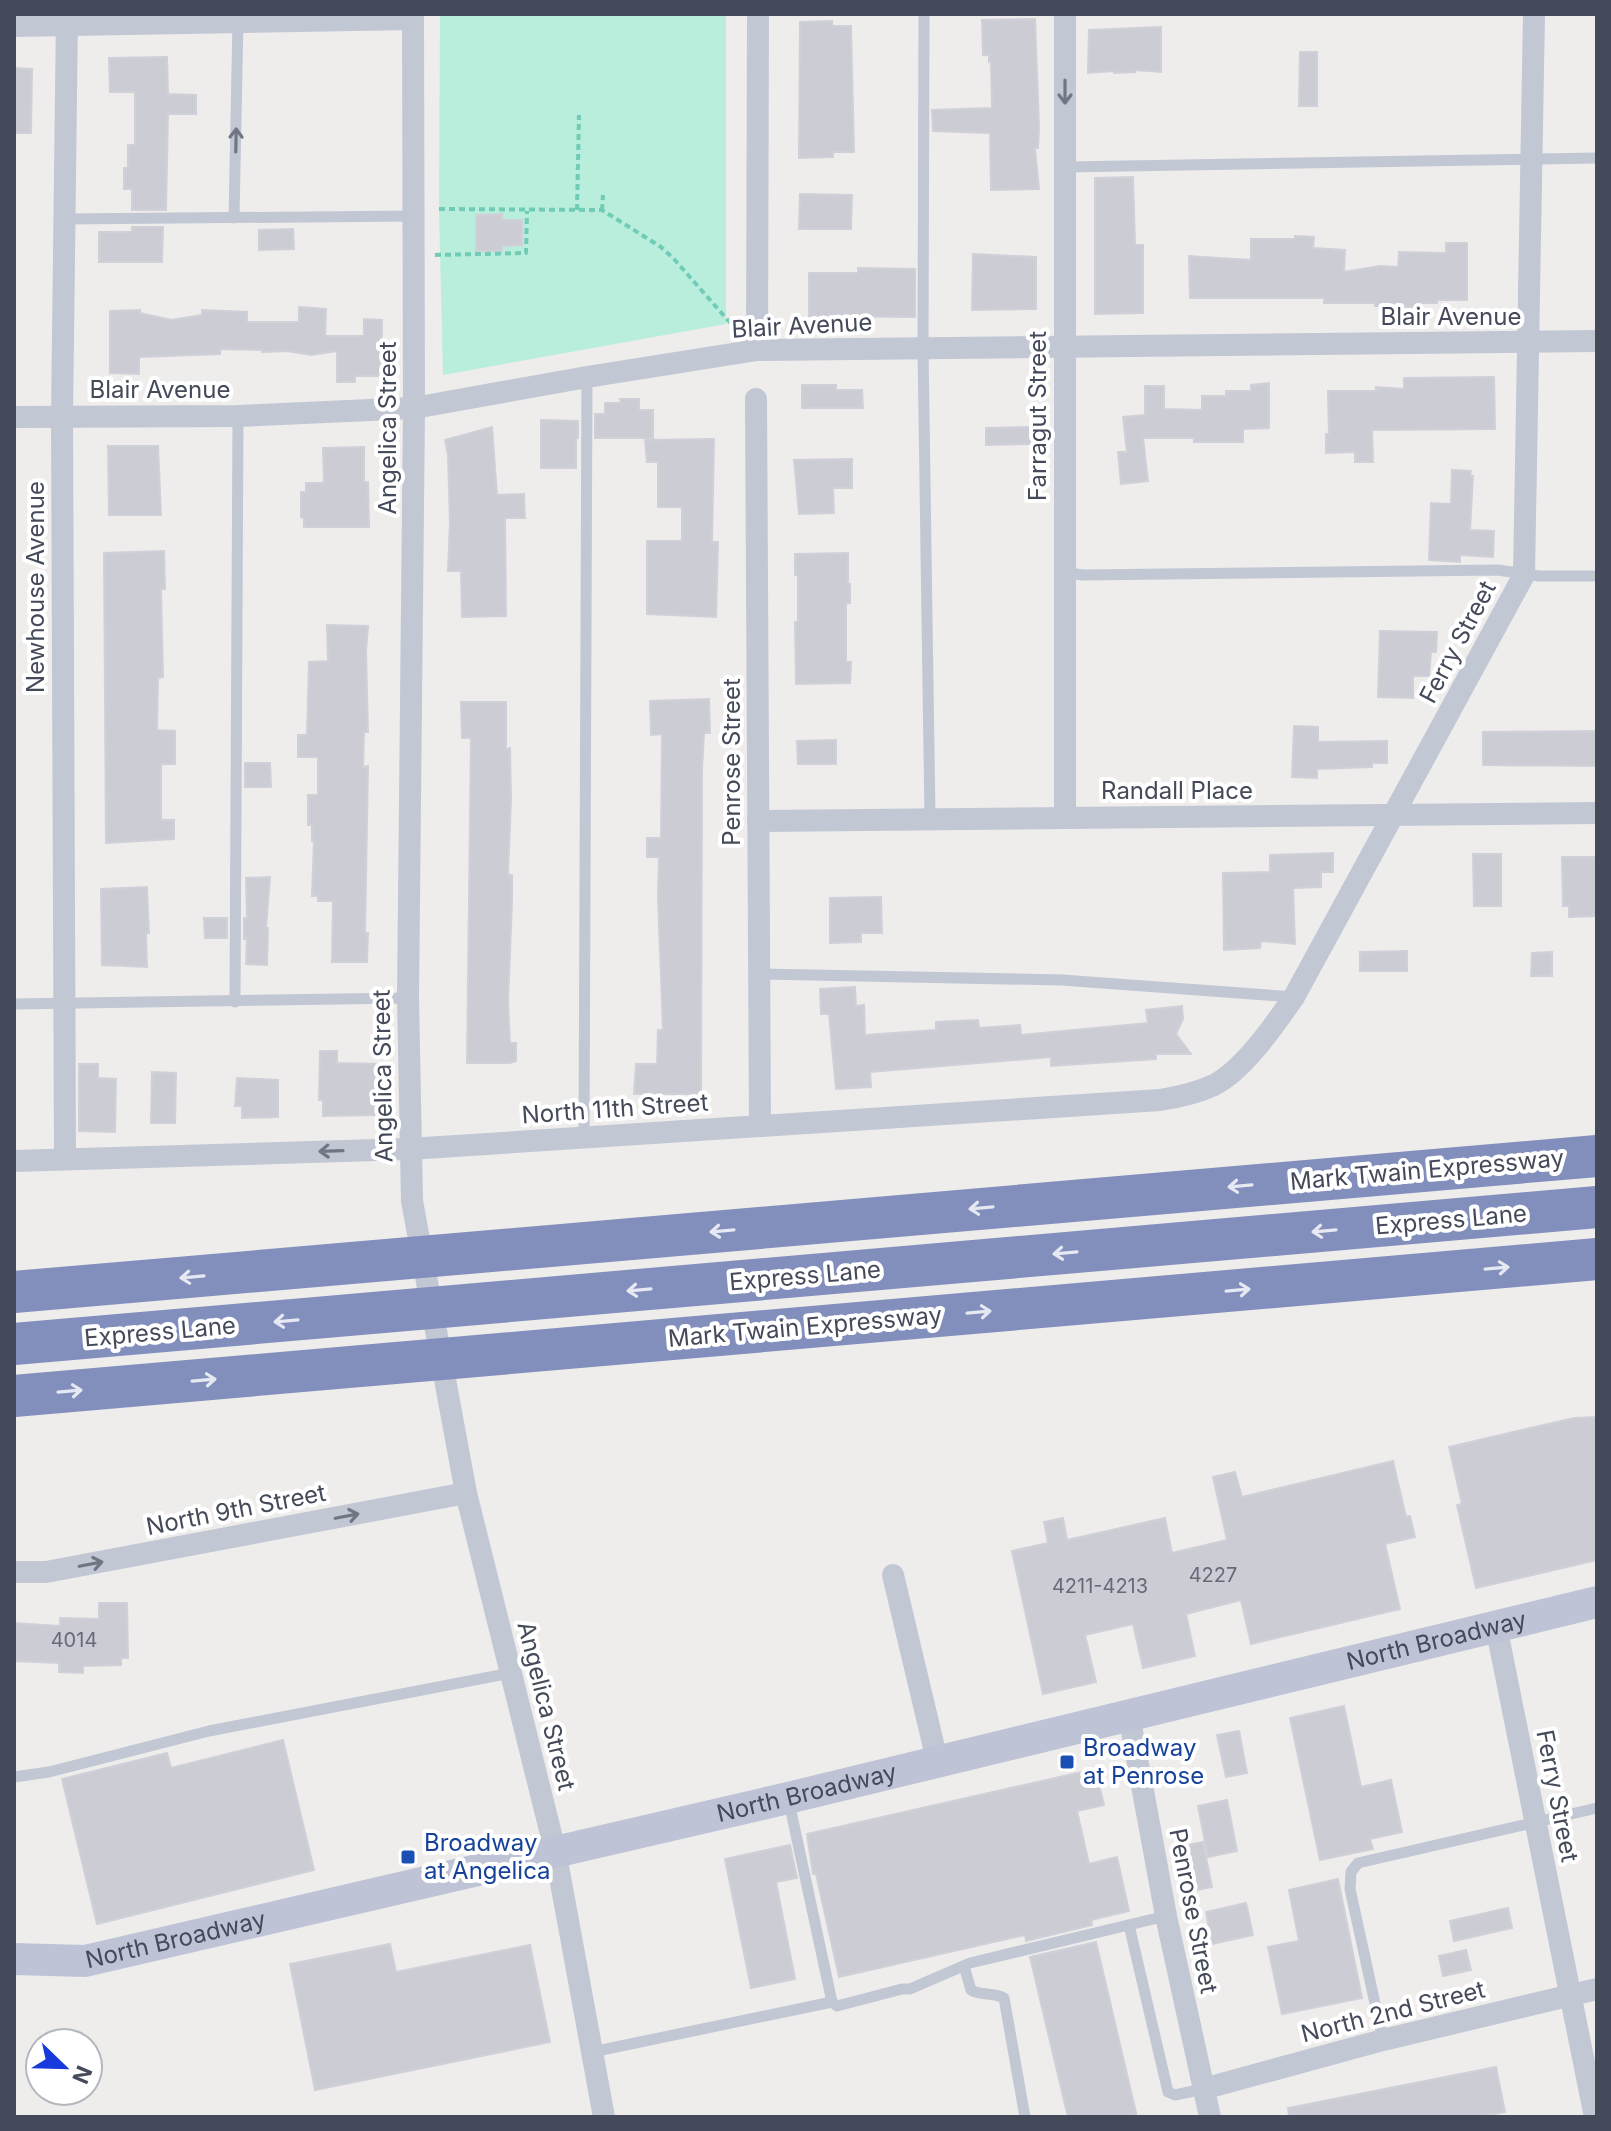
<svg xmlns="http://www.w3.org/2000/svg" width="1611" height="2131" viewBox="0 0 1611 2131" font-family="Inter,sans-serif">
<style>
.green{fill:#b8eedb}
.building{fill:#cbccd4;stroke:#d0d0d8;stroke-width:2}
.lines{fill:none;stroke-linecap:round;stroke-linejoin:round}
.path{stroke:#70ccb7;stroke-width:4;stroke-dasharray:6 4;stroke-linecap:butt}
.service{stroke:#c2c7d4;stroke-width:11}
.minor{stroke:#c2c7d4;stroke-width:22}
.secondary{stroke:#bec3d6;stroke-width:32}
.motorway{stroke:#828fbc;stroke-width:42}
.oneway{stroke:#707684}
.oneway2{stroke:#e6e9f2}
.transit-dot{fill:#1a4fb4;stroke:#fff;stroke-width:3}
.labels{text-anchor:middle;stroke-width:8;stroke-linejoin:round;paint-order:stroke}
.number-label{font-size:20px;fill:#666a78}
.street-label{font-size:24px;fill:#444a59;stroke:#fff}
.transit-label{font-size:24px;fill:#164399;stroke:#fff;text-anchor:start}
</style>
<rect width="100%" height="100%" fill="#efecec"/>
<path class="green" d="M440,14H726V324L443,375L439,209Z"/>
<g class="building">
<path d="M1035,19L1039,126L1038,148H1035L1039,189L991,190L990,133L933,131L932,110L992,108L991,61L989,62V55H983L982,20Z"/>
<path d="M832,21V26H851L854,152H833V157L799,158L800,22Z"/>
<path d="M1161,27V72L1135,70V72L1114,73V71L1088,73L1089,30Z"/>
<path d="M1300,52H1317V106H1299Z"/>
<path d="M167,57L168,94L196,95V114H168L166,210H132V189H124V168H128V145H135V92H110L109,58Z"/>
<path d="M14,68L32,69L31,133H14Z"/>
<path d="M1133,177L1135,245H1143V313L1095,314V178Z"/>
<path d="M800,194L852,195L851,229H799Z"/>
<path d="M502,214V220H522V245L502,246V251H476V215Z"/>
<path d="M132,227H163L162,262H99V232H132Z"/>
<path d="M293,229L294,249L259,250V230Z"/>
<path d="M1295,236L1314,237L1313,248L1345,250L1344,272L1380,266L1398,267L1399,252L1446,253V243H1467V300H1437V303H1419L1418,307L1397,308L1375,306V303H1324V298H1190L1189,256L1251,260V239H1295Z"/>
<path d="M973,254L1036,257V309L972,310Z"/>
<path d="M858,268L915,269V317L809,316V273H858Z"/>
<path d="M299,307L326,309L325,336H364V319L382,320L381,376H355V382H337V351L311,355L287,351L262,352V350L220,349V354L139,357V374L110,373V311L140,310V313L171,320L202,315V310L247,312V322H299Z"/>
<path d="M1494,377L1495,429L1372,430L1373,462H1355V452L1326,453V434H1329L1328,391H1376V387L1404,389V378Z"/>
<path d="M1269,383V428L1243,429V442H1194V438H1143L1148,481L1121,484L1118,452H1127L1123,417L1145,415V386H1164V409L1202,410V396H1226V391H1251V385Z"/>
<path d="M802,385H836V390H862L863,408H802Z"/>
<path d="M620,399H639V410H653V438H595V414H605V403H621Z"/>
<path d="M541,420L578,421V438H576V468H541Z"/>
<path d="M492,427L497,495L524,494L525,518H505L506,616L462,617L461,571H448L450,523L448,455L445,440Z"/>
<path d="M1033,427V444L986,445V428Z"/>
<path d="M714,439L712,542H718L716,617L647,614V541H682V507H658V462H647L645,440Z"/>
<path d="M108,446H158L161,515H109Z"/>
<path d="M364,447V482H368L369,527H304V518L301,517V492H306V483H324L323,448Z"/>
<path d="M852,459V488H833L834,513L799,514L794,460Z"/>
<path d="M1452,470L1471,471L1470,476H1473L1470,530L1494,531L1493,557L1460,555V562L1429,560L1431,503L1451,504Z"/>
<path d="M164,551L165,589H161L163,677L158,678L157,730L175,731V764H161V820H174V839L106,843L104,553Z"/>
<path d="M848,553V584H850V603H846V662H851L850,683L796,684L795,622H798V575H795V554Z"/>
<path d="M327,625L368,626L366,652L368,732H364L363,767L368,766L365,933H368L367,962H332L333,901H318V896H312L314,841H312V825H308V795H318V757H298V735H307L309,662L328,661Z"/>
<path d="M1380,631L1437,632L1436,652H1431L1429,676H1413V698L1378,697Z"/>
<path d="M709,699L710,733H704L702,769L701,1094H634L636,1064H657L658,1030H663L658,897L659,857H647V838H661L662,734L651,735L650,701Z"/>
<path d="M461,702H506V749L510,748L511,798L508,875H512V901L508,1003L510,1043H516V1061L510,1063H467L471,738H462Z"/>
<path d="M1294,726L1318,727V742L1387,741V763H1372V767L1317,769V778L1292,777Z"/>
<path d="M1597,731V766L1483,765V732Z"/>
<path d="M836,740V764H798L797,741Z"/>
<path d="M245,763H270L271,787H245Z"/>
<path d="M1333,853V872H1321V887L1293,888L1295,944L1261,941L1260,948L1224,950L1223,873L1270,872V855Z"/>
<path d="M1473,854H1501V906H1474Z"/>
<path d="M1562,857H1597V916L1569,917V906H1563Z"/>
<path d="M270,877L266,928H268L267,965L246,964L247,939H244V918H247L246,878Z"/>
<path d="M147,887L149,933H146L147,967L102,965L101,889Z"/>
<path d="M881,897L882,933H861V942L830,943V898Z"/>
<path d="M204,918H227V938H205Z"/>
<path d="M1407,951V971H1360V952Z"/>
<path d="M1552,952V976H1531L1532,953Z"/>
<path d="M855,987L856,1006L864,1005L865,1035L936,1030V1022L978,1020L979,1028L1020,1025L1021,1035L1148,1023L1146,1010L1182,1006L1183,1019L1176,1034L1191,1054H1156V1059L1051,1066V1057L870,1072L871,1087L836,1089L829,1014H821L820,989Z"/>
<path d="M320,1051H337V1063L381,1064L380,1115L323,1116V1100H319Z"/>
<path d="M79,1064H98V1078L116,1079L115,1132L79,1131Z"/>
<path d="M152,1072L176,1073L175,1123H151Z"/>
<path d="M237,1078L278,1080V1117L242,1118V1106H235Z"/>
<path d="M1597,1417V1560L1476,1588L1457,1505L1462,1504L1449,1447L1574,1418Z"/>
<path d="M1393,1461L1406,1517L1410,1516L1415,1537L1385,1544L1400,1609L1251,1644L1241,1600L1186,1614L1195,1656L1143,1668L1133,1624L1085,1635L1096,1682L1043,1694L1012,1551L1048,1543L1044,1522L1063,1518L1067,1540L1165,1518L1172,1553L1227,1540L1213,1477L1235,1472L1242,1497Z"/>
<path d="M99,1603H127L128,1658H121V1665L83,1666V1673L59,1672V1663L14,1661V1623L60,1626V1618L99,1619Z"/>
<path d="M1344,1706L1361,1787L1391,1780L1402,1832L1370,1839L1373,1849L1320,1860L1290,1718Z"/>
<path d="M1239,1731L1247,1773L1226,1777L1217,1735Z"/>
<path d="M283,1740L314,1870L97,1924L62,1779L167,1753L171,1768Z"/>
<path d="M1095,1769L1104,1805L1077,1811L1089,1864L1117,1857L1129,1911L1091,1920L1092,1925L1026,1941L1025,1935L839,1977L816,1874H813L807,1834Z"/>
<path d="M1227,1800L1237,1851L1208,1857L1198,1806Z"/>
<path d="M1203,1842L1212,1887L1192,1891L1183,1846Z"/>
<path d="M790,1845L797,1878L776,1882L795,1979L751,1988L725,1859Z"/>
<path d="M1338,1879L1362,1998L1282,2014L1268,1947L1299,1941L1289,1890Z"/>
<path d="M1246,1903L1253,1935L1212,1944L1206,1912Z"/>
<path d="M1508,1908L1512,1928L1454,1941L1450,1921Z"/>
<path d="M1096,1942L1137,2117H1068L1030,1957Z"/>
<path d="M390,1944L396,1972L530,1945L550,2042L315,2090L290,1964Z"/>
<path d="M1466,1950L1471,1970L1443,1976L1439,1956Z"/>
<path d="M1496,2067L1505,2112L1478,2117H1289L1288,2108Z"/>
</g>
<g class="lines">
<g class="path">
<path d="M439,209L602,210L661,247L674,259L733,326"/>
<path d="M577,210L579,115"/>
<path d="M602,210L603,195"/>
<path d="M435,255L526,253L527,211"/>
</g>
<g class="service">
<path d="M924,14L923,348L930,819"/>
<path d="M1066,167L1597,158"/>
<path d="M234,218L238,19"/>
<path d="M65,219L414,216"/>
<path d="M1065,572L1082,575L1498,570L1539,576H1597"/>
<path d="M760,974L1062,980L1294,997"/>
<path d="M235,1002L238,416"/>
<path d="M14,1004L408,998"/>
<path d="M584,1138L587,377"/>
<path d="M14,1777L49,1772L209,1731L511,1673"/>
<path d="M1129,1925L1168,2092L1175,2095L1203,2089"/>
<path d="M964,1966L971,1990C981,1996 993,1992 1004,1998L1025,2117"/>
<path d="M832,2002L837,2006L902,1989H910L970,1963L1166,1916"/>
<path d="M1383,2040L1350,1889L1351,1872L1358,1863L1597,1808"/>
<path d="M592,2052L832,2002L789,1802"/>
</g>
<g class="minor">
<path d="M413,14L414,408L408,998L412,1201L466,1493L555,1850L604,2117"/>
<path d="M14,26L413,19"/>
<path d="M757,350L758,14"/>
<path d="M756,399L760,1126"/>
<path d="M14,417L238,416L414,408L587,377L757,350L1597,341"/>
<path d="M1065,818V14"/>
<path d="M758,821L1597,813"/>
<path d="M65,1159L62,417L67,14"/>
<path d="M14,1161L409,1149L1160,1100C1179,1097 1197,1093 1214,1085C1244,1070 1275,1024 1294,997L1524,575L1534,14"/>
<path d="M14,1572H46L466,1493"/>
<path d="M893,1575L937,1760"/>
<path d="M1496,1626L1595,2117"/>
<path d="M1129,1715L1166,1916L1210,2117"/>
<path d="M1203,2089L1383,2040L1597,1989"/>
</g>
<path class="secondary" id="s1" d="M14,1959L85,1961L788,1798L1597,1602"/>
<g class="motorway">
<path d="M14,1292L1597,1156"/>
<path d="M14,1344L1597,1207"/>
<path d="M14,1396L1597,1259"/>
</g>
</g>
<defs><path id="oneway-shaft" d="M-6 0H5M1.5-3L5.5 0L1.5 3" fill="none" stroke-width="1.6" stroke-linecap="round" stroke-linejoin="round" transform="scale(2)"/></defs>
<g class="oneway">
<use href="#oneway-shaft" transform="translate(1065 92) rotate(90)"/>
<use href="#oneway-shaft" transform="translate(236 140) rotate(-89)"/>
<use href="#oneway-shaft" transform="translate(331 1151) rotate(178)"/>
<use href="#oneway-shaft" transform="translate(347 1516) rotate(-11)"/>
<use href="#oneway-shaft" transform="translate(91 1564) rotate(-11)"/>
</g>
<g class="oneway2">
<use href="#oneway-shaft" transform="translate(1240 1186) rotate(175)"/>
<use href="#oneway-shaft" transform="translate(981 1208) rotate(175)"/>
<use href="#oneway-shaft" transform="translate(722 1231) rotate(175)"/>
<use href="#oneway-shaft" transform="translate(1324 1231) rotate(175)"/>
<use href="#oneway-shaft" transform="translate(1065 1253) rotate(175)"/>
<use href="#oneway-shaft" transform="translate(1497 1268) rotate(-5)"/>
<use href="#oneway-shaft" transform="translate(192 1277) rotate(175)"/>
<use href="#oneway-shaft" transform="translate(639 1290) rotate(175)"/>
<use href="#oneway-shaft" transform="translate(1238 1290) rotate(-5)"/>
<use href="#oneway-shaft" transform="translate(979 1312) rotate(-5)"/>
<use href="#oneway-shaft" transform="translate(286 1321) rotate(175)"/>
<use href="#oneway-shaft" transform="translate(204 1380) rotate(-5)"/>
<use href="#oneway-shaft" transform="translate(70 1391) rotate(-5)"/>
</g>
<g class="transit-dot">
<rect x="1059" y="1754" width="16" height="16" rx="4"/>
<rect x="400" y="1849" width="16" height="16" rx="4"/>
</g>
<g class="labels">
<g class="number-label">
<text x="1213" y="1582">4227</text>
<text x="1100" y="1593">4211-4213</text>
<text x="74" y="1647">4014</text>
</g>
<g class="street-label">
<text x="1451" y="325">Blair Avenue</text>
<text transform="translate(802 326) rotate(-3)" y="8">Blair Avenue</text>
<text x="160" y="398">Blair Avenue</text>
<text transform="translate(1038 416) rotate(-90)" y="8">Farragut Street</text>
<text transform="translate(388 428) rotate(-90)" y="8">Angelica Street</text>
<text transform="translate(36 587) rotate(-90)" y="8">Newhouse Avenue</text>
<text transform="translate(1458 642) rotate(-62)" y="8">Ferry Street</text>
<text transform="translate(732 762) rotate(-90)" y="8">Penrose Street</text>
<text x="1177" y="799">Randall Place</text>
<text transform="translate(383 1076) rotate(-91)" y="8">Angelica Street</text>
<text transform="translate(615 1109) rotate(-4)" y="8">North 11th Street</text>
<text transform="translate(1427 1170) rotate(-5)" y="8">Mark Twain Expressway</text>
<text transform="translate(1451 1220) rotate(-5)" y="8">Express Lane</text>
<text transform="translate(805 1276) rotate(-5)" y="8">Express Lane</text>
<text transform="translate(805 1327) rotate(-5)" y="8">Mark Twain Expressway</text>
<text transform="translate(160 1332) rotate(-5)" y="8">Express Lane</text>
<text transform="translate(236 1510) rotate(-11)" y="8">North 9th Street</text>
<text dy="8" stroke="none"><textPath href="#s1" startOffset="1460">North Broadway</textPath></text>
<text transform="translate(546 1706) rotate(76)" y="8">Angelica Street</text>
<text dy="8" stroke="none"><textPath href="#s1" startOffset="812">North Broadway</textPath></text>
<text transform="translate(1557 1796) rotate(79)" y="8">Ferry Street</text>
<text transform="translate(1193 1911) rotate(79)" y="8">Penrose Street</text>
<text dy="8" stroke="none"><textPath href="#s1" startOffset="164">North Broadway</textPath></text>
<text transform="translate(1393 2012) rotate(-14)" y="8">North 2nd Street</text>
</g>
<g class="transit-label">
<text x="1083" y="1756">Broadway<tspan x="1083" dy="28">at Penrose</tspan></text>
<text x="424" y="1851">Broadway<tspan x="424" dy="28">at Angelica</tspan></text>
</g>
</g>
<rect width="1611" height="2131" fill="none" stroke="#444a59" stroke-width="32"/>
<g transform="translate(64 2067) rotate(113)"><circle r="38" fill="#ffffff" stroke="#b4b7bd" stroke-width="2"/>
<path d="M0-6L14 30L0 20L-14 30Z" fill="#173add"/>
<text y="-12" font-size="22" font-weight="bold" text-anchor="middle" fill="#444a59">N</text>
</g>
</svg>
